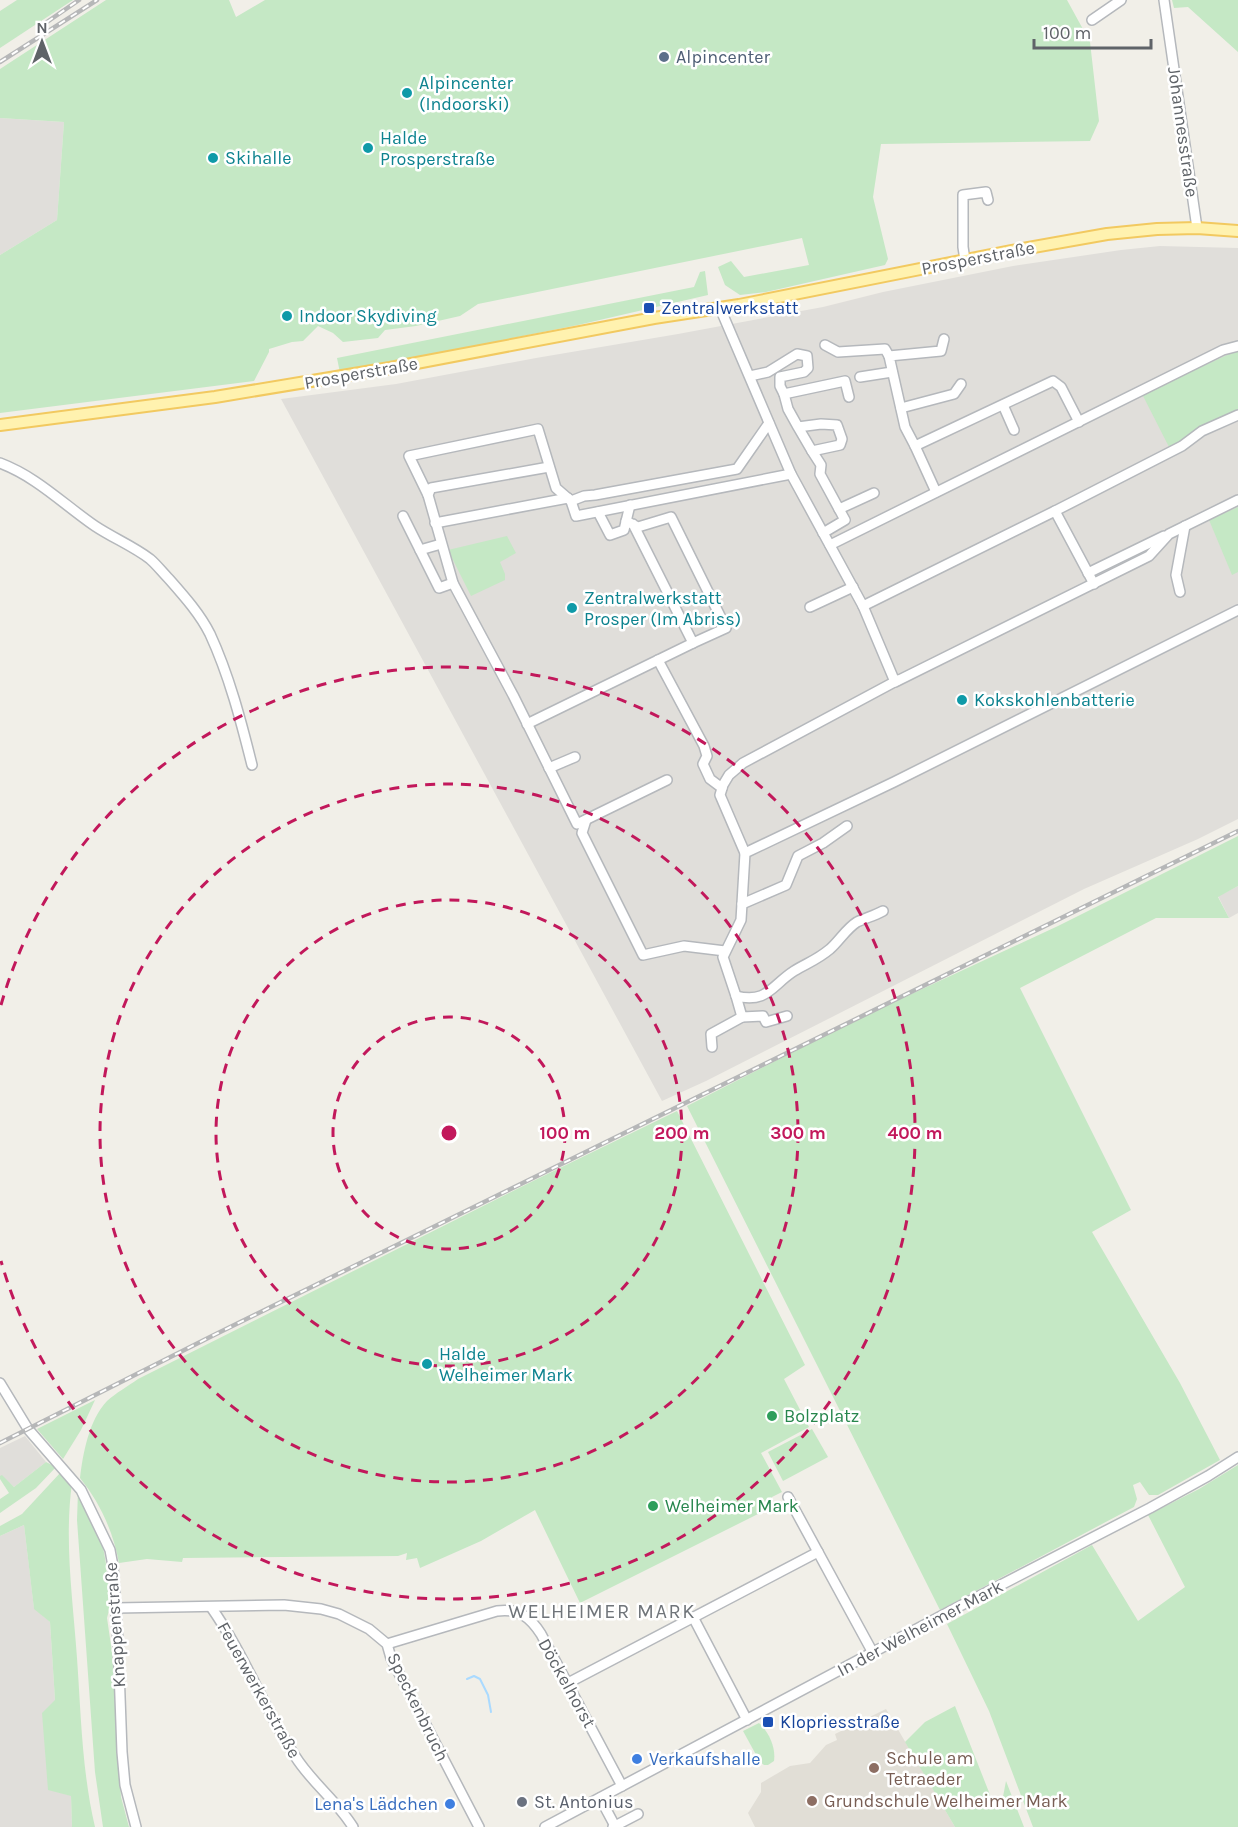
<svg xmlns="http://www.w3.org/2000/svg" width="1238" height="1827" viewBox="0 0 1238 1827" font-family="Karla,sans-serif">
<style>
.industrial{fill:#e0deda}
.education{fill:#e1ded6}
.green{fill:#c5e8c5}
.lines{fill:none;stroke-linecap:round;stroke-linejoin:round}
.stream{stroke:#aadaff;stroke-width:2}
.minor-casing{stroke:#b5b8bc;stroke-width:12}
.major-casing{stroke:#f2c960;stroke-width:14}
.minor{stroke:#fff;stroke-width:9}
.major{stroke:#fff2af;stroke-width:10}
.rail-casing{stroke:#b6b7b8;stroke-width:4.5}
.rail{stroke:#fff;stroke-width:2;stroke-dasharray:7;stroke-linecap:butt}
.ring{fill:none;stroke:#c2185b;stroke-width:3;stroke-dasharray:10 8}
.service-dot{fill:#5c6f8a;stroke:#fff;stroke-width:2}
.culture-dot{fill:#0f9aa8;stroke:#fff;stroke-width:2}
.transit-dot{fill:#1a4fb4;stroke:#fff;stroke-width:2}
.leisure-dot{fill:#2e9e5b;stroke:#fff;stroke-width:2}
.shop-dot{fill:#3f7fe0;stroke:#fff;stroke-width:2}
.education-dot{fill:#8d6e63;stroke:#fff;stroke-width:2}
.worship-dot{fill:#6b7280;stroke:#fff;stroke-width:2}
.labels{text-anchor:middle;stroke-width:5;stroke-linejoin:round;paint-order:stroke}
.service-label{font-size:18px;fill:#4e5e75;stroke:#fff;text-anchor:start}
.culture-label{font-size:18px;fill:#0d838f;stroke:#fff;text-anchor:start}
.street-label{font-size:18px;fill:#5f6368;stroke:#fff}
.transit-label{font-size:18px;fill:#164399;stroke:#fff;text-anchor:start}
.leisure-label{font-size:18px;fill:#27864d;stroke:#fff;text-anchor:start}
.education-label{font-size:18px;fill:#785e54;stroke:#fff;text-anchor:start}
.shop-label{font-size:18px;fill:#366cbe;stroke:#fff;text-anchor:start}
.worship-label{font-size:18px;fill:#5b616d;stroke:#fff;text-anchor:start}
.neighbourhood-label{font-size:20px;letter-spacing:1.5px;fill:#70757a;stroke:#fff}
.centre{fill:#c2185b;stroke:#fff;stroke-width:3}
.ring-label{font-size:18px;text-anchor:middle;font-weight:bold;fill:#c2185b;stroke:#fff;stroke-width:5;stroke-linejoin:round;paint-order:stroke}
</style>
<rect width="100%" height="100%" fill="#f1efe8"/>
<g class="industrial">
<path d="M0,118L64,122L57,220L0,255Z"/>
<path d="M1160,246L1238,248V819L1198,839L1084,889L706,1081L662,1101L281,399L396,384L536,358L678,334L823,307L883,292L1013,266L1121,250Z"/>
<path d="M1238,886V913L1229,918L1218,896Z"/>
<path d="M25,1436L46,1462L14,1487L2,1476H0V1448Z"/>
<path d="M24,1525L34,1608L50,1622L55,1700L71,1796L72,1827H0V1536Z"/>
</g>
<path class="education" d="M886,1709L955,1827H755L748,1813L761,1792V1783L790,1766L810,1763L826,1745L837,1740L835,1734Z"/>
<g class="green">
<path d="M17,0H73L0,48V11Z"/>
<path d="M106,0H229L236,17L265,0H1067L1090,42L1099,121L1090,141L881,144L873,197L888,259L885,265L766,292L740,295L725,285L718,267L731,261L744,277L809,265L802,238L478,304L460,316L416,326L385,330L378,338L343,342L333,333L318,326L303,341L292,342L269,349V352L254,381L0,413V255L57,220L64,122L0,118V69Z"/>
<path d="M1172,0H1238V52L1188,7L1174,8Z"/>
<path d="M705,271L708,295L578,325L340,373L337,358L694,287L700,272Z"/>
<path d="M1238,350V410L1169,447L1142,394Z"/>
<path d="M1238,507V572L1232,575L1209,520Z"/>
<path d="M507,536L516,553L500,562L505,574V580L471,596L448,550Z"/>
<path d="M1238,836V886L1218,897L1229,918H1156L1020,988L1131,1210L1092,1232L1180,1383L1220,1460L1158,1495H1149L1140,1482L1133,1485L1137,1499L1134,1507L940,1610L687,1106L864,1016L1058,926Z"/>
<path d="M677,1111L805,1365L784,1379L809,1427L761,1453L782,1492L772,1497L770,1508L580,1603L535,1510L481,1541L420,1568L417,1558L406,1560L407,1553L398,1556L183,1558L182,1562L147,1559L119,1563C113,1531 100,1503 80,1478C83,1453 89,1420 107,1401C116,1393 128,1386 138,1379L531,1182Z"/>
<path d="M95,1400L81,1430L63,1459L37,1429Z"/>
<path d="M812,1429L828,1457L783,1481L768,1452Z"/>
<path d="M46,1462L56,1467L36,1488L0,1513V1499L9,1493L0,1479V1476L2,1475L14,1487Z"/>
<path d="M1238,1465V1827H1033L989,1711L947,1624L1092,1545L1138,1621L1185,1587L1148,1515L1199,1489Z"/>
<path d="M61,1472L72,1483C64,1541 73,1600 77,1658C81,1714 82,1772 95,1827H72L71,1796L48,1790L42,1713L55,1700L50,1622L34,1609L24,1525L0,1536V1526L22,1514Z"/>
<path d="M78,1491L95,1525L103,1547L106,1564L110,1606L107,1618L112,1652L121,1797L129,1827H103L95,1772L77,1520Z"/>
<path d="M955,1706L996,1810L1002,1802L1006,1781L1024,1827H955L905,1742L925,1722Z"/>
<path d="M759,1723C769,1732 776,1748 774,1761L768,1765H764L760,1762L743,1731Z"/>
</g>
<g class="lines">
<path class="stream" d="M467,1679L474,1676L480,1679L488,1695L491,1712"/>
<defs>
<g id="minor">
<path d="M1164,0L1197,228"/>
<path d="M1092,20L1121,0"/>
<path d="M965,260L963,247V195L986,192L988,200"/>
<path d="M720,308L791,474L863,606L895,682L1149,556L1169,534L1238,500"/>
<path d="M825,345L838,352L885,349L889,356"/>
<path d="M750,376L768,372L797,354L807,356L808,368L804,372L780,377V386L784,394L845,381L849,397"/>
<path d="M860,377L892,372"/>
<path d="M784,394L788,409L798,427L821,424L837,425L842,439L840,445L812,451L798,427"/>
<path d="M1003,405L1014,430"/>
<path d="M901,408L954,394L961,384"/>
<path d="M915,446L905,427L889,356L941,351L944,339"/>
<path d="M812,451L821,465L820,474L845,520L823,533"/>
<path d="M0,463C37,477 63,504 95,526C113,538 133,546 150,559C157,565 163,573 169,579C184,596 200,614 210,634C229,675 241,721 252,765"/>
<path d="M549,467L431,488L428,495L453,583L513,695L577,824L667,780"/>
<path d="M936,492L915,446L1053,381L1061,387L1079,422"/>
<path d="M428,495L409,456L538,429L556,488L571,501L576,516L791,474"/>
<path d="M571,501L584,496L595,495L737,469L769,423"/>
<path d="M839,509L874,493"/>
<path d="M1055,511L1182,446L1202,431L1238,415"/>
<path d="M598,512L610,535L624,530L630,505"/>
<path d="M403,516L439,588L453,583"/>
<path d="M626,521L638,527L671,517L726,628L693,643L633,524"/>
<path d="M435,523L568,498"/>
<path d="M830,545L1223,350L1238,346"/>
<path d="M420,550L441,544"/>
<path d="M1088,573L1164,536"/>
<path d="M1180,592L1176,575L1185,526"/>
<path d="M863,606L1055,511L1094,584"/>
<path d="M810,607L853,587"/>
<path d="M658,660L704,746L707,756L703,764L710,779L722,788"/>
<path d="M527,724L693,643"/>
<path d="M549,768L575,757"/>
<path d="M586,820L582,833L643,955L684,946L725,951"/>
<path d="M745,853L720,795L723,785L729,775L743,763L898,680"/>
<path d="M742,904L786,885L798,856L823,843L847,826"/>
<path d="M736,996C767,1004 772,985 794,971C807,963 817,960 830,949C839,941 847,928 857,922C865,918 874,916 883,911"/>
<path d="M787,1016L766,1022L763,1016L742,1017L736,996L723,957L741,920L745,853L894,782L1238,610"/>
<path d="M712,1047L711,1034L742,1017"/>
<path d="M0,1383L28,1429L81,1490L110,1550L113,1566L118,1642L122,1752L125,1785L136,1827"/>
<path d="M788,1497L873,1653"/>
<path d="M211,1607C244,1654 264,1708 295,1756C311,1782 337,1801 353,1827"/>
<path d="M116,1608L284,1605L321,1609L339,1614L369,1629L387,1644L391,1658L479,1827"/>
<path d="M693,1617L747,1720"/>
<path d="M387,1644L497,1611C519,1608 530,1617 541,1634L622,1786"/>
<path d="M568,1683L818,1552"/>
<path d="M600,1798L615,1826"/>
<path d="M545,1827L958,1607L1150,1508L1208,1476L1238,1457"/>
<path d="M613,1827L638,1814"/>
</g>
<path id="major" d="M0,425L215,397L390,368L654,318L739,305L1011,251L1107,234L1157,229L1197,228L1238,231"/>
</defs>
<use href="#minor" class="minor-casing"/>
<use href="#major" class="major-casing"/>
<use href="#minor" class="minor"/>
<use href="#major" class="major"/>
<defs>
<g id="rail">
<path d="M47,22L79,0"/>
<path d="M0,62L97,0"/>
<path d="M0,1443L212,1336L1238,831"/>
</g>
</defs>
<use href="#rail" class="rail-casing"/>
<use href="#rail" class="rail"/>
</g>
<g class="ring">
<circle cx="449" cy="1133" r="116"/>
<circle cx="449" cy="1133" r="233"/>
<circle cx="449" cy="1133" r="349"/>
<path d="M1 1005A466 466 0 1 1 1 1261"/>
</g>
<circle class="service-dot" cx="664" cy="57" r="6"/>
<g class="culture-dot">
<circle cx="407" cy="93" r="6"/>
<circle cx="368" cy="148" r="6"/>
<circle cx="213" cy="158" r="6"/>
<circle cx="287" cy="316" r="6"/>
<circle cx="572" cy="608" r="6"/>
<circle cx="962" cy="700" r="6"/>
<circle cx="427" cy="1364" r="6"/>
</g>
<g class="transit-dot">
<rect x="643" y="302" width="12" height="12" rx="3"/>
<rect x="762" y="1716" width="12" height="12" rx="3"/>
</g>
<g class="leisure-dot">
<circle cx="772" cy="1416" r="6"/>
<circle cx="653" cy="1506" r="6"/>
</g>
<g class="shop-dot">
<circle cx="637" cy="1759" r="6"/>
<circle cx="450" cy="1804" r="6"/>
</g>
<g class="education-dot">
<circle cx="874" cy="1768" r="6"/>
<circle cx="812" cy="1801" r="6"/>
</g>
<circle class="worship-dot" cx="522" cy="1802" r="6"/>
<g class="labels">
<g class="service-label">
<text x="676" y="63">Alpincenter</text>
</g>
<g class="culture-label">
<text x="419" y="89">Alpincenter<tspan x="419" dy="21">(Indoorski)</tspan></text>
<text x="380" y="144">Halde<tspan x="380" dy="21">Prosperstraße</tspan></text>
<text x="225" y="164">Skihalle</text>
<text x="299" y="322">Indoor Skydiving</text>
<text x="584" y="604">Zentralwerkstatt<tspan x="584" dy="21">Prosper (Im Abriss)</tspan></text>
<text x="974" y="706">Kokskohlenbatterie</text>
<text x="439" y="1360">Halde<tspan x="439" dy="21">Welheimer Mark</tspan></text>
</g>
<g class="street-label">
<text transform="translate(1183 132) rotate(82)" y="6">Johannesstraße</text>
<text transform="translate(978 258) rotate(-11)" y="6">Prosperstraße</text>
<text transform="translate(361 373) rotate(-10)" y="6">Prosperstraße</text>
<text transform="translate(115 1625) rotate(-94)" y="6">Knappenstraße</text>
<text transform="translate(920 1628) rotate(-28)" y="6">In der Welheimer Mark</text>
<text transform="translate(567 1683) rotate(61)" y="6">Döckelhorst</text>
<text transform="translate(259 1690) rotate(61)" y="6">Feuerwerkerstraße</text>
<text transform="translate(418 1707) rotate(64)" y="6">Speckenbruch</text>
</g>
<g class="transit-label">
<text x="661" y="314">Zentralwerkstatt</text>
<text x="780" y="1728">Klopriesstraße</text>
</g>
<g class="leisure-label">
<text x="784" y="1422">Bolzplatz</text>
<text x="665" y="1512">Welheimer Mark</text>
</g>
<g class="education-label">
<text x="886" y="1764">Schule am<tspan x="886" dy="21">Tetraeder</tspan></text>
<text x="824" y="1807">Grundschule Welheimer Mark</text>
</g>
<g class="shop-label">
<text x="649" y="1765">Verkaufshalle</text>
<text x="438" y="1810" text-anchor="end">Lena's Lädchen</text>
</g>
<g class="worship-label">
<text x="534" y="1808">St. Antonius</text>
</g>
<g class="neighbourhood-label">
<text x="602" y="1618">WELHEIMER MARK</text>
</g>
</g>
<circle cx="449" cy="1133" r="9" class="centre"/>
<g class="ring-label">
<text x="565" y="1139">100 m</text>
<text x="682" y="1139">200 m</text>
<text x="798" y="1139">300 m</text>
<text x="915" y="1139">400 m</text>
</g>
<g transform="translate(42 42)" stroke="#ffffff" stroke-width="4.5" paint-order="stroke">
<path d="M0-4.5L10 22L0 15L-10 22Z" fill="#5f6368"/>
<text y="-9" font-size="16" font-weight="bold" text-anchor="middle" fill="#5f6368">N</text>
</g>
<path d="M1034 39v9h117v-9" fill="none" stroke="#5f6368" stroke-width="3"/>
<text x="1043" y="39" font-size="18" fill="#5f6368" stroke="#ffffff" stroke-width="4.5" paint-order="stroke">100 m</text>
</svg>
